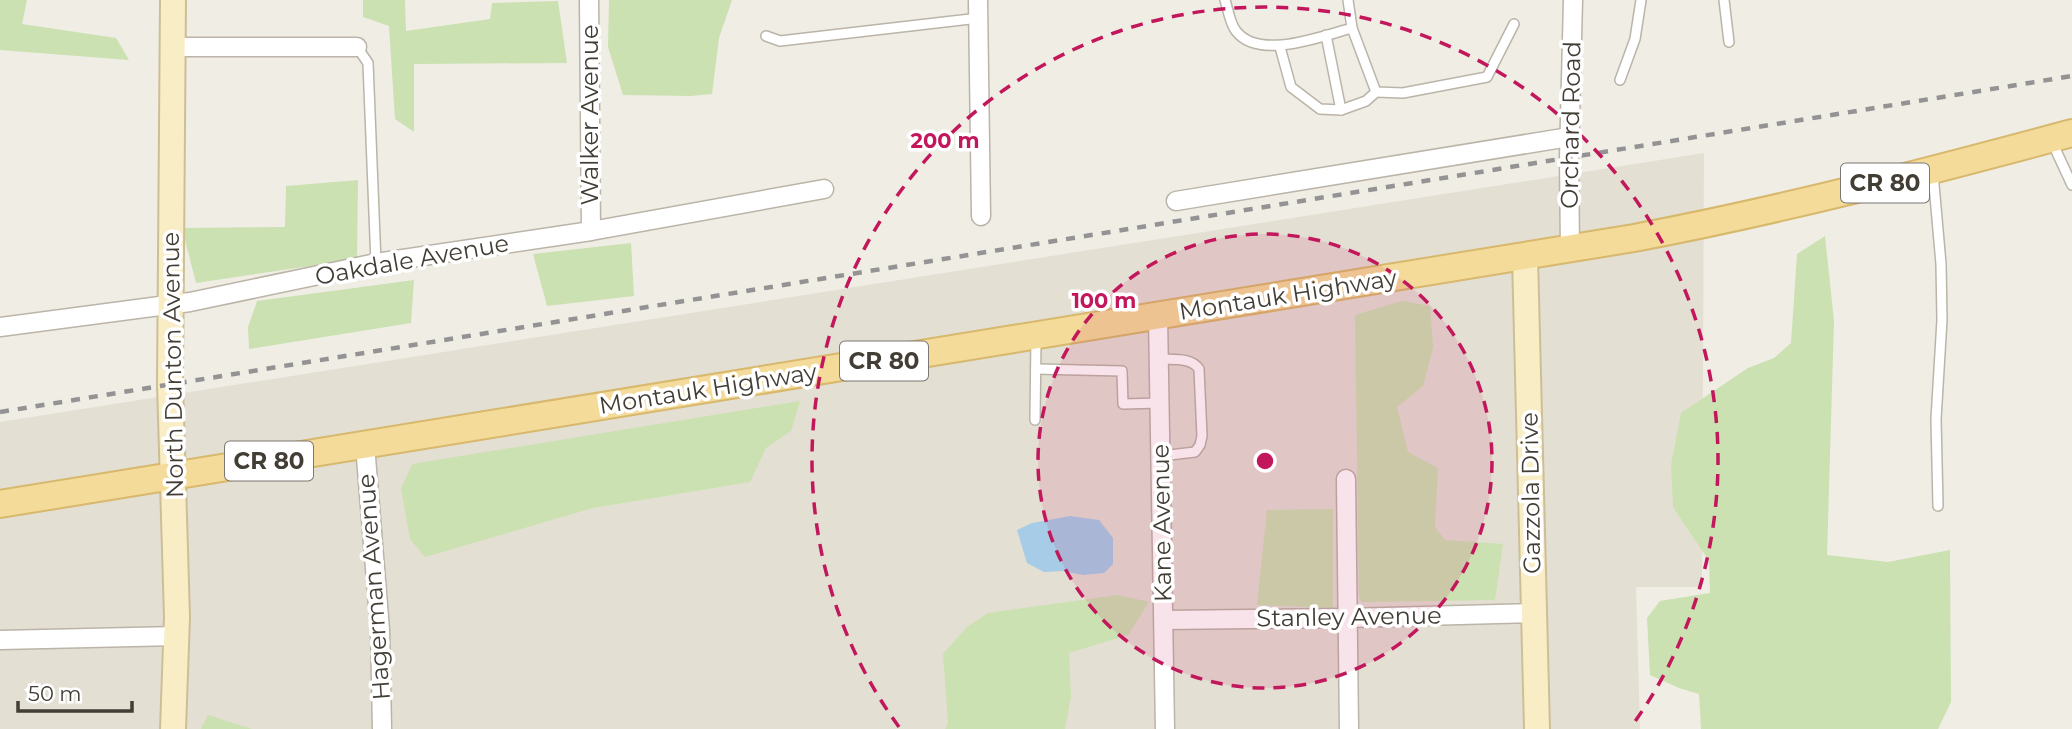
<svg xmlns="http://www.w3.org/2000/svg" width="2072" height="729" viewBox="0 0 2072 729" font-family="Montserrat,sans-serif">
<style>
.residential{fill:#e4dfd3}
.green{fill:#cbe1b1}
.water{fill:#a6cce8}
.lines{fill:none;stroke-linecap:round;stroke-linejoin:round}
.lane-casing{stroke:#bbb4a8;stroke-width:12}
.street-casing{stroke:#bbb4a8;stroke-width:21}
.secondary-casing{stroke:#ccbf98;stroke-width:28}
.primary-casing{stroke:#d7b86c;stroke-width:30}
.lane{stroke:#fff;stroke-width:9}
.street{stroke:#fff;stroke-width:18}
.secondary{stroke:#f9edc6;stroke-width:24}
.primary{stroke:#f4db9a;stroke-width:26}
.rail{stroke:#939393;stroke-width:4.5;stroke-dasharray:9 9;stroke-linecap:butt}
.ring{fill:none;stroke:#c2185b;stroke-width:3.5;stroke-dasharray:12 9}
.labels{text-anchor:middle;stroke-width:7;stroke-linejoin:round;paint-order:stroke}
.shield{fill:#fff;stroke:#7b7772;stroke-width:2}
.shield-label{font-size:23px;font-weight:bold;fill:#423d35}
.street-label{font-size:24px;fill:#423d35;stroke:#fff}
.centre{fill:#c2185b;stroke:#fff;stroke-width:3.5}
.ring-label{font-size:21px;text-anchor:middle;font-weight:bold;fill:#c2185b;stroke:#fff;stroke-width:7;stroke-linejoin:round;paint-order:stroke}
</style>
<rect width="100%" height="100%" fill="#f0ede5"/>
<path class="residential" d="M1704,153L1702,587H1636L1640,729H0V422Z"/>
<g class="green">
<path d="M0,0H27L22,24L116,38L129,60L0,50Z"/>
<path d="M363,0H405L406,31L490,19L492,3L558,1L567,63L414,64V132L395,119L389,26L363,17Z"/>
<path d="M609,0H732L719,38L712,94L691,96L623,95L608,47Z"/>
<path d="M358,180L357,259L196,283L182,228L285,227L286,186Z"/>
<path d="M1825,236L1834,321L1827,555L1888,562L1950,550L1951,702L1938,729H1701L1699,694L1679,688L1650,675L1647,618L1660,601L1710,593L1709,561L1673,507L1671,465L1681,413L1748,368L1774,358L1791,343L1797,254Z"/>
<path d="M631,243L634,296L547,306L533,254Z"/>
<path d="M414,280L411,323L249,349L248,327L257,301Z"/>
<path d="M1402,301L1430,306L1433,347L1423,386L1397,407L1408,452L1438,468L1435,527L1445,540L1503,544L1495,600L1361,602L1359,595L1355,315Z"/>
<path d="M800,401L791,431L766,448L750,482L593,508L425,557L410,539L401,489L412,464Z"/>
<path d="M1333,509V608L1257,605L1267,510Z"/>
<path d="M1118,595L1149,602L1128,635L1069,653L1071,697L1065,729H945L948,723L943,654L967,627L988,613Z"/>
<path d="M208,715L252,729H201Z"/>
</g>
<path class="water" d="M1070,516L1099,520L1113,538V564L1104,573L1083,575L1063,571L1044,572L1027,563L1017,530L1032,523Z"/>
<g class="lines">
<defs>
<g id="lane">
<path d="M1225,0C1228,9 1230,24 1236,31C1259,61 1322,36 1352,28L1348,0"/>
<path d="M1724,0L1729,42"/>
<path d="M1352,28L1376,92L1403,93L1487,77L1514,24"/>
<path d="M1326,35L1341,110"/>
<path d="M766,36L780,41L979,18"/>
<path d="M357,47L368,63L376,263"/>
<path d="M1280,47L1291,87L1320,109L1341,110L1366,101L1376,92"/>
<path d="M1620,80L1635,39L1641,0"/>
<path d="M2052,142L2072,185"/>
<path d="M1933,173L1941,264L1942,320L1936,419L1938,506"/>
<path d="M1159,359C1173,360 1191,357 1199,369L1202,436L1200,445L1195,452L1161,456"/>
<path d="M1036,369L1122,371L1123,404L1160,403"/>
<path d="M1035,420L1036,338"/>
</g>
<g id="street">
<path d="M589,0L591,231"/>
<path d="M978,0L981,216"/>
<path d="M174,47H357"/>
<path d="M1176,201L1569,137"/>
<path d="M1570,249L1569,158L1573,0"/>
<path d="M1158,316L1165,729"/>
<path d="M0,327L190,302L376,263L591,231L824,189"/>
<path d="M365,445L380,630L382,729"/>
<path d="M1346,479L1349,729"/>
<path d="M1164,620L1347,618L1534,613"/>
<path d="M0,640L177,636"/>
</g>
<g id="secondary">
<path d="M1525,257L1537,729"/>
<path d="M173,729L177,617L170,384L173,0"/>
</g>
<path id="primary" d="M0,504L1634,238C1782,210 1927,172 2072,133"/>
</defs>
<use href="#lane" class="lane-casing"/>
<use href="#street" class="street-casing"/>
<use href="#secondary" class="secondary-casing"/>
<use href="#primary" class="primary-casing"/>
<use href="#lane" class="lane"/>
<use href="#street" class="street"/>
<use href="#secondary" class="secondary"/>
<use href="#primary" class="primary"/>
<path class="rail" d="M0,412L2072,76"/>
</g>
<circle cx="1265" cy="461" r="227" fill="#c2185b" fill-opacity=".12"/>
<g class="ring">
<circle cx="1265" cy="461" r="227"/>
<path d="M899 727A453 453 0 1 1 1631 727"/>
</g>
<g class="labels">
<g class="shield">
<rect x="1841" y="163.5" width="88" height="39" rx="5"/>
<rect x="840" y="341.5" width="88" height="39" rx="5"/>
<rect x="225" y="441.5" width="88" height="39" rx="5"/>
</g>
<g class="shield-label">
<text x="1885" y="191">CR 80</text>
<text x="884" y="369">CR 80</text>
<text x="269" y="469">CR 80</text>
</g>
<g class="street-label">
<text transform="translate(590 115) rotate(-90)" y="8">Walker Avenue</text>
<text transform="translate(1571 125) rotate(-89)" y="8">Orchard Road</text>
<text transform="translate(412 260) rotate(-10)" y="8">Oakdale Avenue</text>
<text transform="translate(1288 295) rotate(-9)" y="8">Montauk Highway</text>
<text transform="translate(173 365) rotate(-91)" y="8">North Dunton Avenue</text>
<text transform="translate(708 389) rotate(-9)" y="8">Montauk Highway</text>
<text transform="translate(1531 493) rotate(-91)" y="8">Gazzola Drive</text>
<text transform="translate(1162 523) rotate(-91)" y="8">Kane Avenue</text>
<text transform="translate(374 587) rotate(-94)" y="8">Hagerman Avenue</text>
<text transform="translate(1349 617) rotate(-1)" y="8">Stanley Avenue</text>
</g>
</g>
<circle cx="1265" cy="461" r="10" class="centre"/>
<g class="ring-label">
<text x="945" y="148">200 m</text>
<text x="1104" y="308">100 m</text>
</g>
<path d="M18 701v10h114v-10" fill="none" stroke="#423d35" stroke-width="3.5"/>
<text x="28" y="701" font-size="21" fill="#423d35" stroke="#ffffff" stroke-width="5" paint-order="stroke">50 m</text>
</svg>
